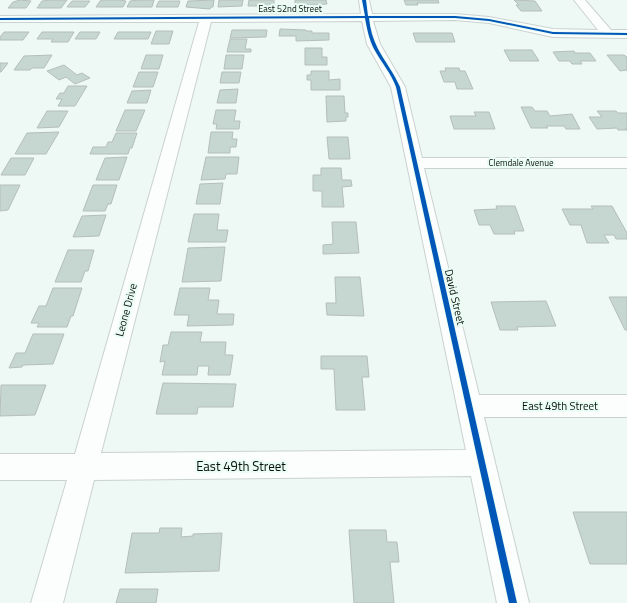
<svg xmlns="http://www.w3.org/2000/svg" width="627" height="603" viewBox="0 0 627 603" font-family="'Titillium Web',sans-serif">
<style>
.building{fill:#c5d7d0;stroke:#b5beba}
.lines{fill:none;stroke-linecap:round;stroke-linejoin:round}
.minor-casing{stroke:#cad2cf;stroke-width:2}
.minor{fill:#fcfefd;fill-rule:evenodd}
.cycleway-casing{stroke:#e9fdf5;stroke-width:2}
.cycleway{fill:#0057b8;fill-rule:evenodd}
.labels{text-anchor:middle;stroke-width:4;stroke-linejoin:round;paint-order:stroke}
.far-street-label{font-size:9px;fill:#090f0d;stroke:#e9fdf5}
.street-label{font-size:11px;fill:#090f0d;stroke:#e9fdf5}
.near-street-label{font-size:13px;fill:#090f0d;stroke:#e9fdf5}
</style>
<rect width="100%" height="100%" fill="#eef8f4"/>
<g class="building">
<path d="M20,0L31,1L26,8H8L13,2Z"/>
<path d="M52,0H67L61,8H37L42,1Z"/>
<path d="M102,0H120L126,1L123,7H96L100,1Z"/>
<path d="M139,0H154L152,7H127L130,1Z"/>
<path d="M214,0L213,7H211L210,9L186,7L188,1Z"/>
<path d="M219,0H243L242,6L218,7Z"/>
<path d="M249,0H274V6H248Z"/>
<path d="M295,0H326L327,4L295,6Z"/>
<path d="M404,0H438L439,3H417L418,5H406Z"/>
<path d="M514,0L535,1L542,11H521L516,5H519Z"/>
<path d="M72,1H90L85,7H67Z"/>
<path d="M159,1H180L178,7H156Z"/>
<path d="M280,29L306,30V31H312V33H329V40L296,41V36H279Z"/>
<path d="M232,30H267L266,37L230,38Z"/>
<path d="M156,31H173L169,44H151Z"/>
<path d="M4,32H29L23,40H0V37Z"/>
<path d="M42,32H74L68,42H51L53,39H37Z"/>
<path d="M80,32H100L96,39H75Z"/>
<path d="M118,32H151L148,39H114Z"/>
<path d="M413,33H452L455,42H416Z"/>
<path d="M230,39H247L245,49H251V52H227Z"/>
<path d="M305,48H322V57H327V65H305Z"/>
<path d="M504,50H532L539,61H510Z"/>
<path d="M574,51L575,53H590L596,61H580L582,64H572L570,61H559L553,52Z"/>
<path d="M52,55L44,68H32L30,70H14L24,56Z"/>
<path d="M146,55H163L159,69H141Z"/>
<path d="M226,55H244L242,69H224Z"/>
<path d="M607,55H624L627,57V70L620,71Z"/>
<path d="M0,63H8L1,72H0Z"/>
<path d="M64,65L77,75L82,73L90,78L75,84L66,77L59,80L47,71Z"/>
<path d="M445,68H459L460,71H465L473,89H457L455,82H444L440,71H446Z"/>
<path d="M311,71H329V80L340,79V90H311V80H307V75H311Z"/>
<path d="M139,72H158L153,87H133Z"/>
<path d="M222,72H241L239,83H220Z"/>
<path d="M68,86H87L75,106H58L62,99H56L60,93H64Z"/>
<path d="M238,89L236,103H217L220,90Z"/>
<path d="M151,90L147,103H127L132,91Z"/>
<path d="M326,96H344L345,113H348V117H346V121L327,122Z"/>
<path d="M521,107H532L535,111H547L550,116L572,114L580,129H566L564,126H546L548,128H531Z"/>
<path d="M125,110H145L136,131H116Z"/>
<path d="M216,110H236L234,121H240L239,129H216L217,124H213Z"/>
<path d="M47,111H68L59,127L37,128Z"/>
<path d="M597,111H616L618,113H627V129H625L627,130H618L617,128L597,129L589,117H602Z"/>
<path d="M474,112H489L495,129H454L450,116H476Z"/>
<path d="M59,132L46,154H15L27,133Z"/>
<path d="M211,132H233L232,139H237L236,147H230V153H208Z"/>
<path d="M116,133H137L132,148H130L128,154H90L93,147H106L108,142H112Z"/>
<path d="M327,137H348L350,159H329Z"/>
<path d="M127,157L119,180H96L105,158Z"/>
<path d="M206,157H239L237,174H226L225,179L201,180Z"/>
<path d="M11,158H34L25,175H1Z"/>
<path d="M321,168H341L342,180H351L352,186L342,187L344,207H322V191H313V175H321Z"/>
<path d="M223,183L220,204H196L200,184Z"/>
<path d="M0,185H20L8,210L0,211Z"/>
<path d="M93,185H117L111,204H108L105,211H83Z"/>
<path d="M496,206H515L524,231H514L515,234H494L490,225H479L474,210L497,209Z"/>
<path d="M591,206H612L627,233V239H616L614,235H604L609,243H587L581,225H570L562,209H593Z"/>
<path d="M194,214H219L217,230H228L226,242H188Z"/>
<path d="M106,215L99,236L73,237L82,216Z"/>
<path d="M332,222H356L359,253L323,254V245L333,244Z"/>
<path d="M225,247L221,281L182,282L188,248Z"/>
<path d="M68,250H94L88,271H85L81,282H55Z"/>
<path d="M335,277H360L364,316L327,315L326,303H336Z"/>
<path d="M53,288H82L73,316H71L67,327H37L39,323H31L39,306H46Z"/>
<path d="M180,288H210L208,300H219L217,314H234L233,325L187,326L189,315H174Z"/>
<path d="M609,297H627V330H625Z"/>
<path d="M546,301L556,326L517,327L518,330H500L491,302Z"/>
<path d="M171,332H202L200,342H226L225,355H233L230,375H208L209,366H198L197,375H162L165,361L160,362L163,345H168Z"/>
<path d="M33,334H64L53,364L23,365L22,367L9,368L16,353H25Z"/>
<path d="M321,356H367L369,377H362L365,410H336L334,369H321Z"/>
<path d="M163,383L236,384L233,407H198L197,414H156Z"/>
<path d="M1,385H46L35,415L0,416Z"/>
<path d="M573,512H627V564H590Z"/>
<path d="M160,528H182L181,537L193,536V534L222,533L219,571L125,573L132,533H159Z"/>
<path d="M349,530H386L387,542H397L399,562H390L394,603H354Z"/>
<path d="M120,589H158L156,603H116Z"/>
</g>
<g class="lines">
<defs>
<path id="minor" d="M359,0H369L372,14H455L489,17L553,29L598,30L574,0H585L611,30H627V38L553,37L489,23L455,20L373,21L380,44L405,87L422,158H627V168H424L479,395H627V417H484L529,603H497L471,476L94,480L63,603H31L67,480H0V454H75L199,22H0V16L361,14ZM362,21L367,44L391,87L466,450L101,453L211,22Z"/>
</defs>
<use href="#minor" class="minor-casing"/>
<use href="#minor" class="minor"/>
<defs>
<path id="cycleway" d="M362,0H366L368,16H455L489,19L553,32L627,33V35L553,34L489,21L455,18H369C370,29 373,39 378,49C385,62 394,73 400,87L517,603H509L396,87C391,73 381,62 374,49C369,39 367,29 365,18L0,20V18L365,16Z"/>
</defs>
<use href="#cycleway" class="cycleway-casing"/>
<use href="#cycleway" class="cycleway"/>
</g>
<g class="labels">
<g class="far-street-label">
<text x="290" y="12">East 52nd Street</text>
<text x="521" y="166">Clemdale Avenue</text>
</g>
<g class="street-label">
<text transform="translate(455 297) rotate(77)" y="4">David Street</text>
<text transform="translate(126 310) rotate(-75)" y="4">Leone Drive</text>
<text x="560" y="410">East 49th Street</text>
</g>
<g class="near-street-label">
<text x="241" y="471">East 49th Street</text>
</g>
</g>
</svg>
